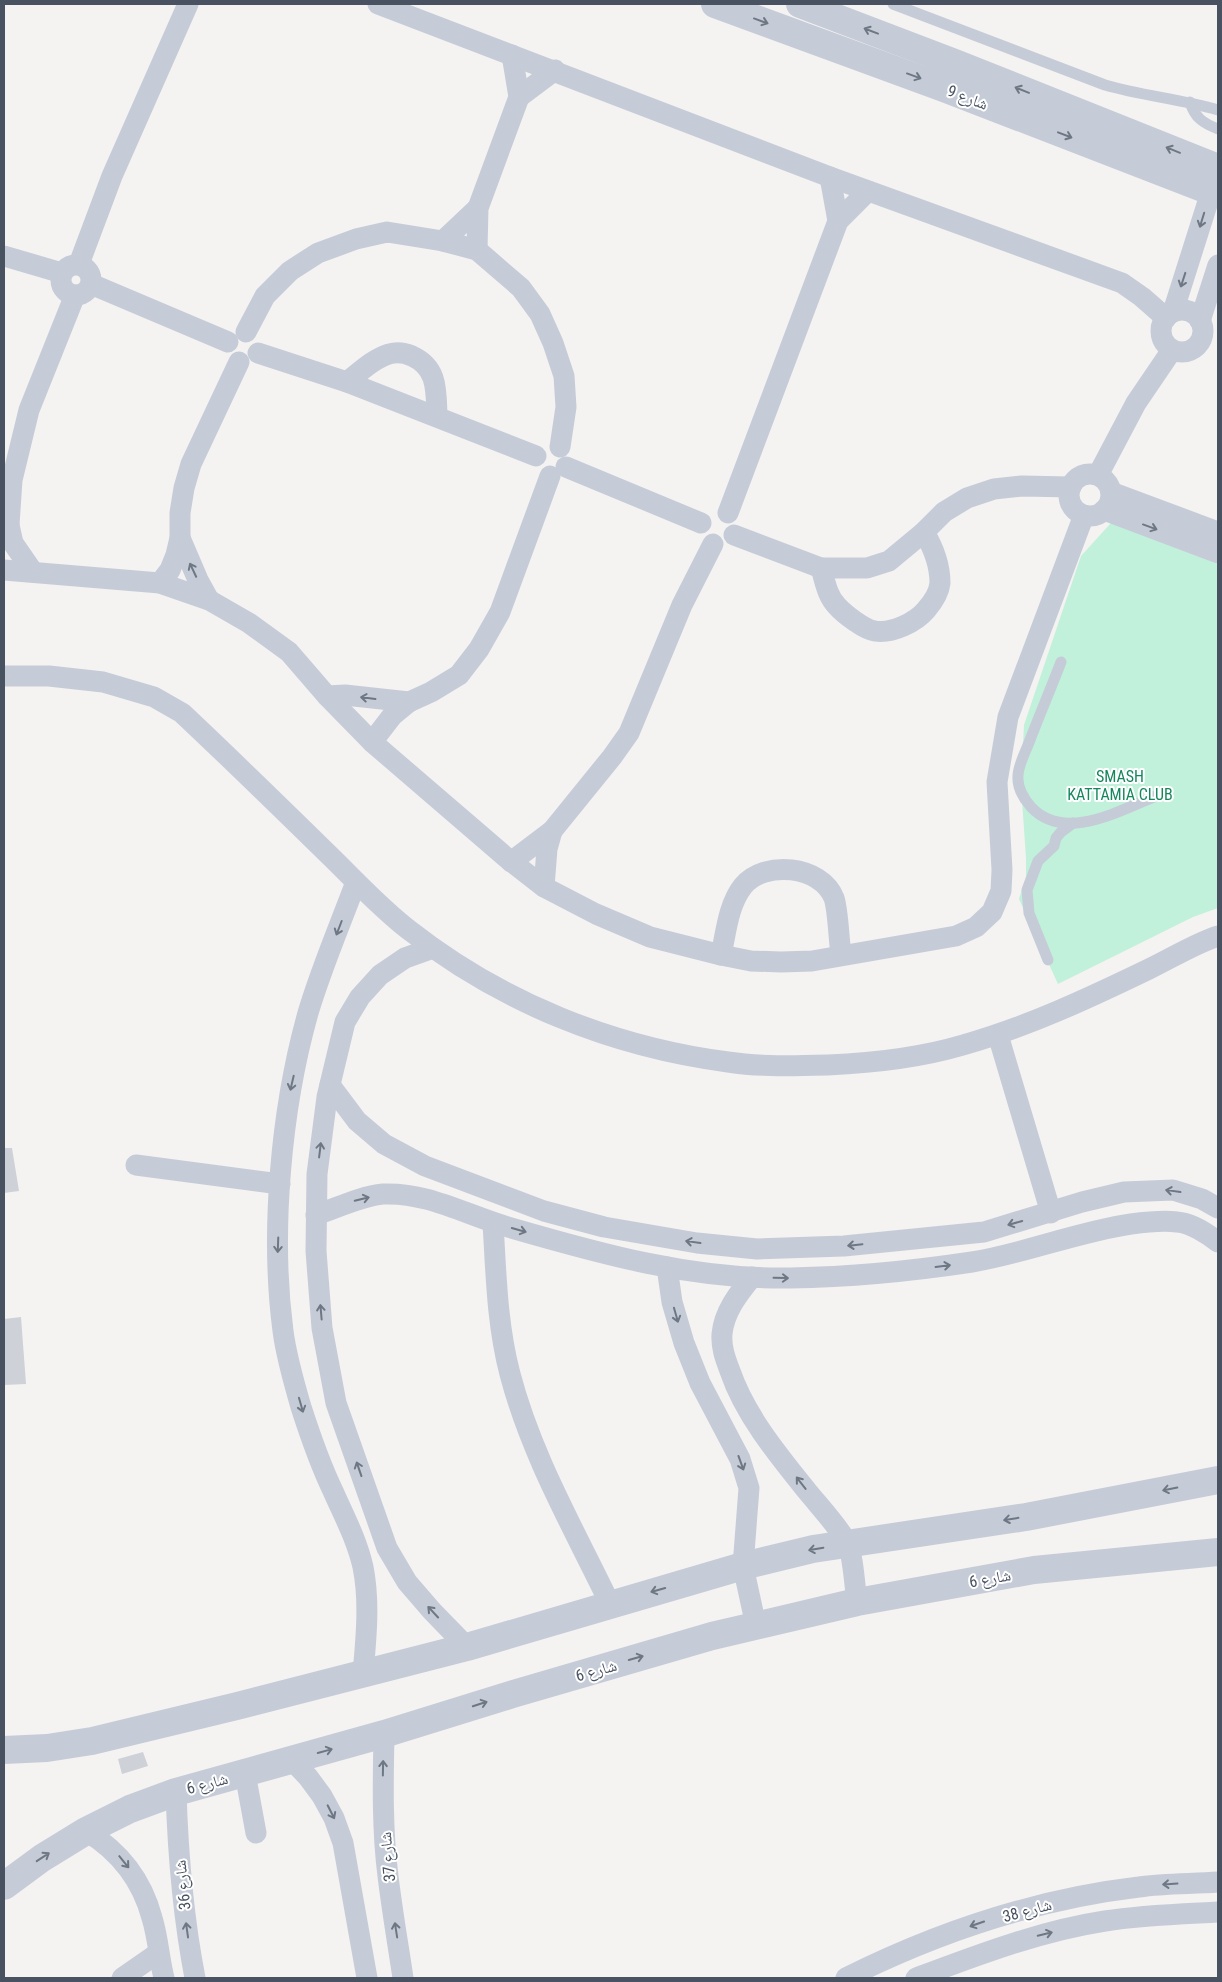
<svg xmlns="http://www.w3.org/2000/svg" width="1222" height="1982" viewBox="0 0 1222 1982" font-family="'Roboto Condensed','Noto Naskh Arabic',sans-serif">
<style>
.green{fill:#c1f1db}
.building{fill:#ced1d7}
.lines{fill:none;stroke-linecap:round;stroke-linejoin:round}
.service{stroke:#c6ccd7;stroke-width:11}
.minor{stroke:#c6ccd7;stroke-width:21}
.tertiary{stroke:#c6ccd7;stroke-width:28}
.oneway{stroke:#6e7784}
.labels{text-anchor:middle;stroke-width:4;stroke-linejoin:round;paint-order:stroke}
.street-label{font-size:16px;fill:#495261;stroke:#fff}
.park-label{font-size:16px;fill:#16865d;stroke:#fff}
</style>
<rect width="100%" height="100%" fill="#f4f3f2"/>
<path class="green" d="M1111,523L1218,564V908L1193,917L1058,984L1019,899L1026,877V858L1021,786L1024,725L1081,556Z"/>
<g class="building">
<path d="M4,1148H12L19,1191L4,1193Z"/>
<path d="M21,1317L26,1384L4,1385V1319Z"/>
<path d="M143,1752L148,1766L122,1774L118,1759Z"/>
</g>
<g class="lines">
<g class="service">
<path d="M893,4L1105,85C1143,96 1181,99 1218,110"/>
<path d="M1190,102C1195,118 1203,123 1218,129"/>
<path d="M1061,662C1051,688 1040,714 1030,740C1026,751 1018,765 1018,776C1017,788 1024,799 1031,807C1065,843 1120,810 1156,796"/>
<path d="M1048,960L1029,913L1027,890L1038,861L1054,846L1056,838L1061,832L1073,823"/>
</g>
<g class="minor">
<path d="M378,4L830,177L1122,283L1142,297L1166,318"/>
<path d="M519,97L555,70"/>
<path d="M830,177L838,221"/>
<path d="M443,241L478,208"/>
<path d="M477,250L478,208L519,97L512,55"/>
<path d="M4,256L62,273"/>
<path d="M79,264L112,176L188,4"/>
<circle cx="76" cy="280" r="15"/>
<path d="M91,284L228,342"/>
<circle cx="1182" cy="331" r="21"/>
<path d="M1173,312L1211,192"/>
<path d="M1200,321L1218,265"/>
<path d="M246,332L265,296L290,271L318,253L356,239L387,232L443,241L477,250L521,288L540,314L553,343L564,376L566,407L560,447"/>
<path d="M258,353L347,382L536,456"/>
<path d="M347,382C360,372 373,359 389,354C396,352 405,353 412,356C438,368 436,390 437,416"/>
<path d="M566,467L701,523"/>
<circle cx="1090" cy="495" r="21"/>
<path d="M1098,475L1136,403L1172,350"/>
<path d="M1111,492L1218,532"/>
<path d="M1104,510L1218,553"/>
<path d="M728,513L838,221L868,191"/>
<path d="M9,525L13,543L33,572"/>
<path d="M734,535L821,568H867L889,561L924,532L944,512L967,498L994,489L1022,486L1071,487"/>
<path d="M4,537L9,525L12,480L29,410L75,295"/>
<path d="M180,538L198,580L209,600"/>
<path d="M821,568C825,581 827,596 837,606C844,614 865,630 875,631C892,634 916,622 926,610C933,602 939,593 940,583C940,565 933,547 924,532"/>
<path d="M4,570L160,583L209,600L249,623L289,652L327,696L372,742L508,859L544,887L596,914L650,937L721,955L751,961L781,962L812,961L956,936L976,927L992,912L1001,891L1002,870L997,782L1008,717L1084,515"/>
<path d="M160,583L170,570L176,555L180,538V513L184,488L191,464L239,362"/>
<path d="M4,676H49L103,682L154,697L182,713C231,759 279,806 327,853C354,879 379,907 409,930C501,1002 612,1047 728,1062C761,1067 795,1066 828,1065C874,1063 919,1058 963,1045C1027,1027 1089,998 1149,969C1172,958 1194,944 1218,936"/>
<path d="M327,696L345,695L409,702"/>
<path d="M372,742L392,716L409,702L431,692L459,675L479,649L500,612L550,476"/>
<path d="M511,862L552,831L612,757L629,733L682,605L713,544"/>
<path d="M356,882C340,925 321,969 308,1013C281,1109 270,1232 283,1331C286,1355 294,1383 301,1407C310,1435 320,1464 333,1491C344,1516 357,1540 363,1567C370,1602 366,1639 363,1674"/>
<path d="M544,887L547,849L552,831"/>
<path d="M433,948L405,958L380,975L360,997L345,1022L327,1097L317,1174L316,1251L322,1328L336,1403L387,1548L407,1582L432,1611L467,1647"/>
<path d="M721,955C726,933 728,905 743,886C764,860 821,865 834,898C838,909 839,941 841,955"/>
<path d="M998,1035L1051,1213"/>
<path d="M330,1085L357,1121L384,1144L425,1166L544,1211L604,1227L697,1243L757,1249L844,1246L984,1232L1082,1202L1124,1192L1173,1190L1202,1199L1218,1208"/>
<path d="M136,1165L280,1184"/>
<path d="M316,1215C337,1208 361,1196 383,1194C428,1192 466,1215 508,1227C601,1254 694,1280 791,1278C852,1277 912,1271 972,1262C1026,1253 1077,1232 1131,1224C1146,1222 1162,1220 1177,1222C1191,1223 1208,1234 1218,1242"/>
<path d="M493,1223C496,1273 497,1325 510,1374C531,1455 574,1529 610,1604"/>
<path d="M667,1267L672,1302L684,1343L700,1383L740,1459L749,1488L743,1566L756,1626"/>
<path d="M752,1277C738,1294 724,1312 722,1334C721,1347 725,1358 730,1371C745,1415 778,1455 807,1491C821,1508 836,1524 847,1542C853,1553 855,1589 857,1602"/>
<path d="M384,1734C383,1782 382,1829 388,1876C392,1910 398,1944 403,1978"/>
<path d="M291,1759L308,1777L322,1796L334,1818L343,1843L367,1978"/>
<path d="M245,1773L256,1833"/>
<path d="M176,1792C178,1855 183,1916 195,1978"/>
<path d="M86,1831C119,1851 142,1880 152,1918C158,1937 159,1958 164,1978"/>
<path d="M122,1978L158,1953"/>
<path d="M846,1978C938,1932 1037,1899 1139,1887C1165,1883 1192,1884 1218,1882"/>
<path d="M916,1978C977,1955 1040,1931 1105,1921C1142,1915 1180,1914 1218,1912"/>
</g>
<g class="tertiary">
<path d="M715,4L944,88L1218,194"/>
<path d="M800,4L955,63L1218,168"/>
<path d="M4,1750L47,1748L92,1741L237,1706L467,1647L743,1566L813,1549L1026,1517L1218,1480"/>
<path d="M4,1886L42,1858L86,1831L130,1809L176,1792L384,1734L513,1694L712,1636L857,1602L1034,1570L1218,1552"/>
</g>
</g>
<defs><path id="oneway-shaft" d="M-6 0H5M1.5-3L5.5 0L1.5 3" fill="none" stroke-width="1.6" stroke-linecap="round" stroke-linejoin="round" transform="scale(1.25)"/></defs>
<g class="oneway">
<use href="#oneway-shaft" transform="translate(761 21) rotate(20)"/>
<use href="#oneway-shaft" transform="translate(871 31) rotate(-159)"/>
<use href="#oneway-shaft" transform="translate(914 76) rotate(20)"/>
<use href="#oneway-shaft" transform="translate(1022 90) rotate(-158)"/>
<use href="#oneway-shaft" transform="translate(1065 135) rotate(21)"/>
<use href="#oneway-shaft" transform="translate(1173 150) rotate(-158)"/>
<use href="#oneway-shaft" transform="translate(1202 220) rotate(107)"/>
<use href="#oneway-shaft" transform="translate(1183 280) rotate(108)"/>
<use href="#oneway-shaft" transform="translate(1150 527) rotate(20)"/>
<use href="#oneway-shaft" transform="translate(193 570) rotate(-115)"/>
<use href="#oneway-shaft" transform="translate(368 698) rotate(-173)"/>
<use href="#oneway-shaft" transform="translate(339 928) rotate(111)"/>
<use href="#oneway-shaft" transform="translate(292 1083) rotate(103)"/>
<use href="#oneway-shaft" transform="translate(320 1150) rotate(-83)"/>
<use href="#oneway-shaft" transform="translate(1173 1191) rotate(-172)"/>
<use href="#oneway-shaft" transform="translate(362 1199) rotate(-14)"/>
<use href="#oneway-shaft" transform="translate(1015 1223) rotate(164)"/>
<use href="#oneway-shaft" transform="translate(519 1230) rotate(16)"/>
<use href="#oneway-shaft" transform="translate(693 1242) rotate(-172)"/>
<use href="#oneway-shaft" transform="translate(278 1245) rotate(92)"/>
<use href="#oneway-shaft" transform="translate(855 1245) rotate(174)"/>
<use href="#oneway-shaft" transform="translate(943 1266) rotate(-7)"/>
<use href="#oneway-shaft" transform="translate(781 1278) rotate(1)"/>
<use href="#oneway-shaft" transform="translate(321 1312) rotate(-95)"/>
<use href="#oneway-shaft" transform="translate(676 1315) rotate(74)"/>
<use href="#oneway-shaft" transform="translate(301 1405) rotate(74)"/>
<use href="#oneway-shaft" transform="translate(741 1463) rotate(70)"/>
<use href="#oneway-shaft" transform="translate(359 1469) rotate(-109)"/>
<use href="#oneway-shaft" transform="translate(801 1483) rotate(-128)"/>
<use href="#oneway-shaft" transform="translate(1170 1489) rotate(169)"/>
<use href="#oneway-shaft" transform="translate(1011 1519) rotate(171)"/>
<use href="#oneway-shaft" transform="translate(816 1549) rotate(170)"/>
<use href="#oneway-shaft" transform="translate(658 1590) rotate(164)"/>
<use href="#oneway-shaft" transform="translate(433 1612) rotate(-133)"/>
<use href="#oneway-shaft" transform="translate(636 1658) rotate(-16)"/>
<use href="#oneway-shaft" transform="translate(480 1704) rotate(-18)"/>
<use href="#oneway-shaft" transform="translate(325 1751) rotate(-15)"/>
<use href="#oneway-shaft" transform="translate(383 1768) rotate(-89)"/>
<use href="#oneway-shaft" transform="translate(331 1812) rotate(63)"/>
<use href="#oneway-shaft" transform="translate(43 1857) rotate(-33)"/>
<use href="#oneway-shaft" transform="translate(124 1862) rotate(51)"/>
<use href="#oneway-shaft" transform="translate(1170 1884) rotate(176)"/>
<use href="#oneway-shaft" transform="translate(977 1924) rotate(161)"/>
<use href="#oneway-shaft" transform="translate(187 1930) rotate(-98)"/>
<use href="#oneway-shaft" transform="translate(396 1930) rotate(-99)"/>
<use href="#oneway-shaft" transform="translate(1045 1934) rotate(-13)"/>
</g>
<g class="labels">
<g class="street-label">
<text transform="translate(968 97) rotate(21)" y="6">شارع 9</text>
<text transform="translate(990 1578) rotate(-10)" y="6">شارع 6</text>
<text transform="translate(596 1670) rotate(-16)" y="6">شارع 6</text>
<text transform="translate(207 1783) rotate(-15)" y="6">شارع 6</text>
<text transform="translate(387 1857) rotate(-95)" y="6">شارع 37</text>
<text transform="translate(182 1885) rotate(-96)" y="6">شارع 36</text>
<text transform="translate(1027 1910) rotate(-15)" y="6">شارع 38</text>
</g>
<g class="park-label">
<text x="1120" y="782">SMASH<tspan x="1120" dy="18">KATTAMIA CLUB</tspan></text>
</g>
</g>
<rect width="1222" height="1982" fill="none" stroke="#495261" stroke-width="10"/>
</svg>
